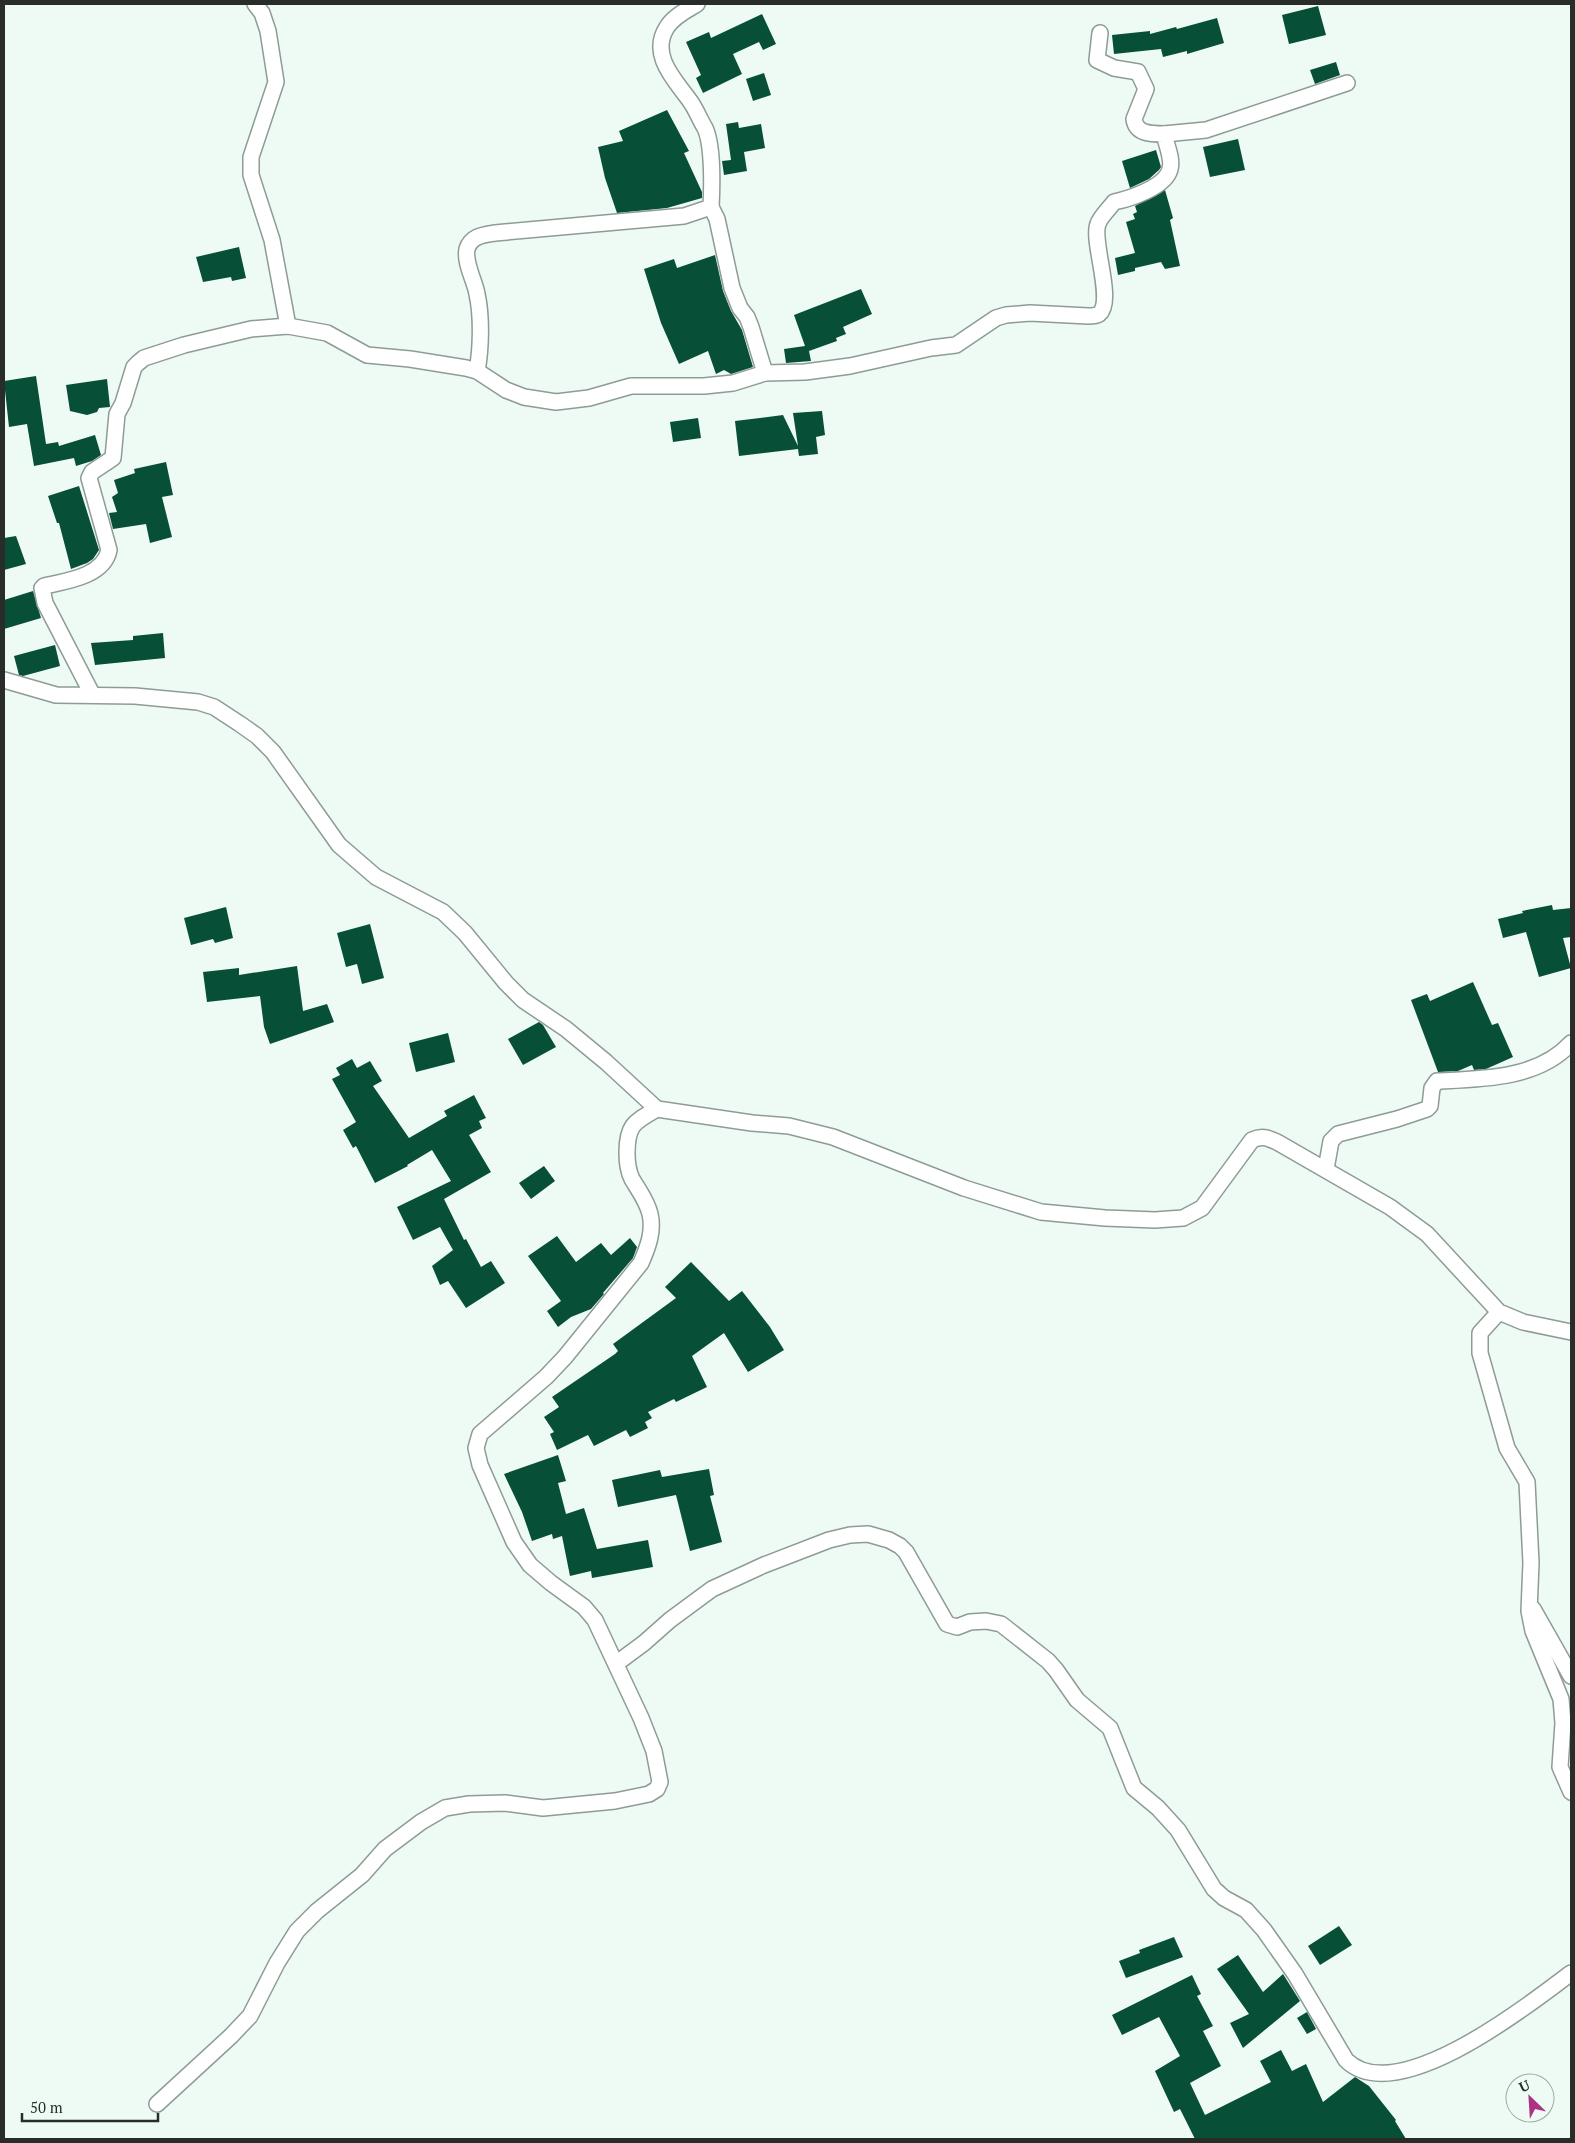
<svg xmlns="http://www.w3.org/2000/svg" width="1575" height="2143" viewBox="0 0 1575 2143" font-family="'PT Serif',serif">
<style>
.building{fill:#084f38}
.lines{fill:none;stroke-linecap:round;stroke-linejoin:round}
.minor-casing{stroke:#8f9b95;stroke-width:18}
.minor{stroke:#fff;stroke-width:15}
</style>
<rect width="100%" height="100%" fill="#eefbf5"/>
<g class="building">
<path d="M1318,6L1326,35L1289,44L1282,15Z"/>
<path d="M762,14L776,44L763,50L759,42L733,54L742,74L703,93L696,78L701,75L686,42L709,32L711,38Z"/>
<path d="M1217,18L1224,43L1187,54V51L1163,57L1161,49L1114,54L1112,35L1150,31V34L1176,27L1177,29Z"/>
<path d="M1336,62L1340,75L1315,84L1310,70Z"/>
<path d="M764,73L771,95L753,101L746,79Z"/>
<path d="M667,110L689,151L684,153L702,192V198L667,208L617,213L605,178L598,147L623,141L619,131Z"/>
<path d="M738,122L739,128L761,124L765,148L744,152L747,171L724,175L722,161L731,160L726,124Z"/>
<path d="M1238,139L1245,170L1210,177L1203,147Z"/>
<path d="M1156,150L1161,167L1159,170L1149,179L1130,188L1122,161Z"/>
<path d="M1165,190L1173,218L1170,220L1180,266L1165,269L1161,262L1135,268V271L1118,275L1115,258L1135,253L1126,222L1135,219L1133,214L1137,212L1135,206Z"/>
<path d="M239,247L246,278L232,281L231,277L203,282L196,257Z"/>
<path d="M715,255L723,291L731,311L742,330L753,367L731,374L724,370L716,374L708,351L679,364L661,323L644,269L674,259L677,268Z"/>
<path d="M861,289L872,314L843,327L846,334L836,338L837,341L809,351L811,361L786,363L784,349L805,346L794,315Z"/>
<path d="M36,376L46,444L58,442L59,446L95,435L101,455L92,461L76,466L74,458L34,466L27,424L9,427L4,381Z"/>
<path d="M107,379L110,407L99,408L97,412L87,415L70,411L66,385Z"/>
<path d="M822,411L825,435L816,437L818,454L799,456L798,449L739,456L735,421L783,415L798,446L793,413Z"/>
<path d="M698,418L701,438L673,442L670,422Z"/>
<path d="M166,462L173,495L162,497L172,537L150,543L146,524L113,529L109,513L117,512L112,497L118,493L114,480L135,473L134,469Z"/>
<path d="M79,486L99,550L93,559L87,563L71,569L59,523H57L48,496Z"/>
<path d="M16,536L26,564L4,570V538Z"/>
<path d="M33,591L41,618L4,629V600Z"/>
<path d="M163,633L165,658L95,665L91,643L133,640V636Z"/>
<path d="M55,645L60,666L23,676L19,675L14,656Z"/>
<path d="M1552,905L1553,910L1571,908V937L1563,938L1571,968L1539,977L1526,932L1503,938L1498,919L1523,913L1522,911Z"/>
<path d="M226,907L233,938L215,943L213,939L191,945L184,918Z"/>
<path d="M370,924L384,978L362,984L357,964L346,967L337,933Z"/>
<path d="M297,966L303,1011L327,1004L334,1022L270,1044L264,1027L260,996L207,1002L203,972L239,968V975Z"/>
<path d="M1473,982L1492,1025L1498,1023L1513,1057L1486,1069L1474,1070L1472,1065L1458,1071L1438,1072L1411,1000L1427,994L1430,1001Z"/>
<path d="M539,1022L543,1025L556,1047L523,1065L508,1039Z"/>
<path d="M448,1033L455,1062L416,1072L409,1043Z"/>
<path d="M352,1059L357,1068L370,1061L382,1081L373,1086L409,1138L447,1116L444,1111L474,1095L486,1118L479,1121L482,1128L469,1135L491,1172L444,1199L464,1240L466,1239L481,1267L491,1261L505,1283L466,1308L448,1281L440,1285L432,1266L453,1250L440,1227L413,1240L397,1207L451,1181L432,1150L407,1165L408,1166L375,1183L356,1146L353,1148L343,1130L356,1122L332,1079L340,1075L336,1068Z"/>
<path d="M544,1166L555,1181L531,1199L519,1183Z"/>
<path d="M557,1236L576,1262L601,1243L611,1255L630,1238L637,1247L633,1258L603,1293L604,1294L591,1309L571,1317L558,1327L547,1311L561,1301L528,1256Z"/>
<path d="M691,1262L729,1301L742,1291L770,1327L784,1350L748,1372L724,1333L692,1356L707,1387L676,1402L674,1399L648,1412L652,1418L645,1422L648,1428L630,1437L626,1430L594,1446L588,1435L557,1450L550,1434L554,1432L544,1417L559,1407L552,1397L615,1354L618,1351L613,1344L676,1298L665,1287Z"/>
<path d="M558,1455L566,1481L558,1483L566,1514L584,1508L597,1549L648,1540L653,1567L592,1578L591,1571L570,1576L562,1536L553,1539L552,1534L532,1541L522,1512L504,1474Z"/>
<path d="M709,1469L714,1495L710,1496L722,1542L690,1551L676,1495L618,1507L612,1480L660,1470L662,1477Z"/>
<path d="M1339,1926L1352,1945L1320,1965L1308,1946Z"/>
<path d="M1174,1937L1183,1957L1126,1978L1119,1961L1140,1953L1139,1950Z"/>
<path d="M1238,1955L1263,1992L1283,1974L1300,2001L1243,2048L1230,2023L1249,2014L1217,1969Z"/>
<path d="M1192,1975L1201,1994L1197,1996L1213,2026L1203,2031L1221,2066L1190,2083L1205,2115L1271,2082L1260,2061L1281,2050L1292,2071L1306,2064L1323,2102L1355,2077L1369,2086L1396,2120L1395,2121L1406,2139H1195L1180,2109L1174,2112L1155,2071L1180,2056L1159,2017L1122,2035L1112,2015Z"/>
<path d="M1307,2012L1316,2029L1307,2034L1297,2018Z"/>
</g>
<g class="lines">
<defs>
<g id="minor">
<path d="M255,4L262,13L268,31L276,82L251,157V175L272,240L288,326"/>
<path d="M1164,134L1206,130L1347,83"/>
<path d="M711,207L717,219L732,288L740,308L747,317L751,327L765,373"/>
<path d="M477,371C481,349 482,317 477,294C475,281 464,263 467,249C471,236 483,235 495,233L684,216L711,207C712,188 713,145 705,128C700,120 696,109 690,101C675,80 649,55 667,27C674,16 687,10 697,4"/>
<path d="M4,680L56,695L135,696L198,702L214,707L240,724L257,736L273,752L339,845L376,877L443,912L465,933L506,983L523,1000L566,1029L606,1062L657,1109L752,1123L789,1126L833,1137L964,1188L1041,1212L1105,1218L1155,1220L1183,1218L1202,1208L1252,1140C1262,1135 1268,1138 1277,1142L1390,1207L1427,1234L1499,1312L1523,1322L1571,1332"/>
<path d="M92,694L45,603L42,588L44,586C67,581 104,576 109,550L89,478L92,472L113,458L117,414L123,403L134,367L138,363L144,358L184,345L251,329L288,326L327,333L367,355L410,359L466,368L477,371L506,390L524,397L556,402L589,398L631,386H704L733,383L765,373L805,372L850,366L931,348L956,345L996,318L1006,315L1030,313L1088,316C1092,316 1096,316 1099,314C1115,301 1091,241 1098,224C1100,217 1109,209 1114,202C1129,199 1166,187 1170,169C1173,159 1166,144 1164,134C1151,134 1136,134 1134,119L1146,89L1138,72L1114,68L1097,60L1100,33"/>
<path d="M1326,1169L1331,1141L1338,1134L1397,1119L1427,1109L1430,1106L1432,1088L1437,1081C1483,1079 1538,1079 1571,1043"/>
<path d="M1499,1312L1480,1333V1353L1507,1448L1527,1482L1531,1563L1529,1611L1533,1631L1561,1699L1563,1723L1560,1767L1571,1792"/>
<path d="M1533,1609L1571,1676"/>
<path d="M617,1663L644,1643L670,1620L712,1589L764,1565L829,1540L850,1535L868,1534L889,1540L900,1546L906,1552L947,1624L957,1627L970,1622L986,1621L1001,1624L1048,1661L1056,1670L1077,1700L1110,1728L1134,1788L1158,1808L1178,1830L1214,1889L1224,1898L1246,1910L1264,1930L1295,1974L1346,2060C1396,2110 1530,2004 1571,1973"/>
<path d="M157,2104L231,2036L250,2016L277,1963L297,1931L317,1911L362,1875L385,1849L421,1822L445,1808L469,1804L505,1803L543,1808L615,1801L649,1794L657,1789L660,1782L654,1751L641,1718L595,1620L584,1607L551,1583L530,1565L514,1542L480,1465L476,1448L480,1434L546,1377L565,1357L641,1263C648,1247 654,1231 650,1214C647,1201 639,1191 632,1179C628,1171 627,1162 627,1153C627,1125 634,1122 657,1109"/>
</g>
</defs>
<use href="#minor" class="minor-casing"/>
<use href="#minor" class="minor"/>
</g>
<rect width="1575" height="2143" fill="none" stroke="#282d2a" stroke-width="10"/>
<g transform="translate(1530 2098) rotate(335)"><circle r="24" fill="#eefbf5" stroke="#9fa9a4"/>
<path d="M0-4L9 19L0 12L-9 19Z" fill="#ae3284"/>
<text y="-8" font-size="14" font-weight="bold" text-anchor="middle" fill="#282d2a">U</text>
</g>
<path d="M22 2113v8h136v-8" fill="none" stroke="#282d2a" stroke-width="2.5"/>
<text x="30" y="2113" font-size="15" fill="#282d2a" stroke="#eefbf5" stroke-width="4" paint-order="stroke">50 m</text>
</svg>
